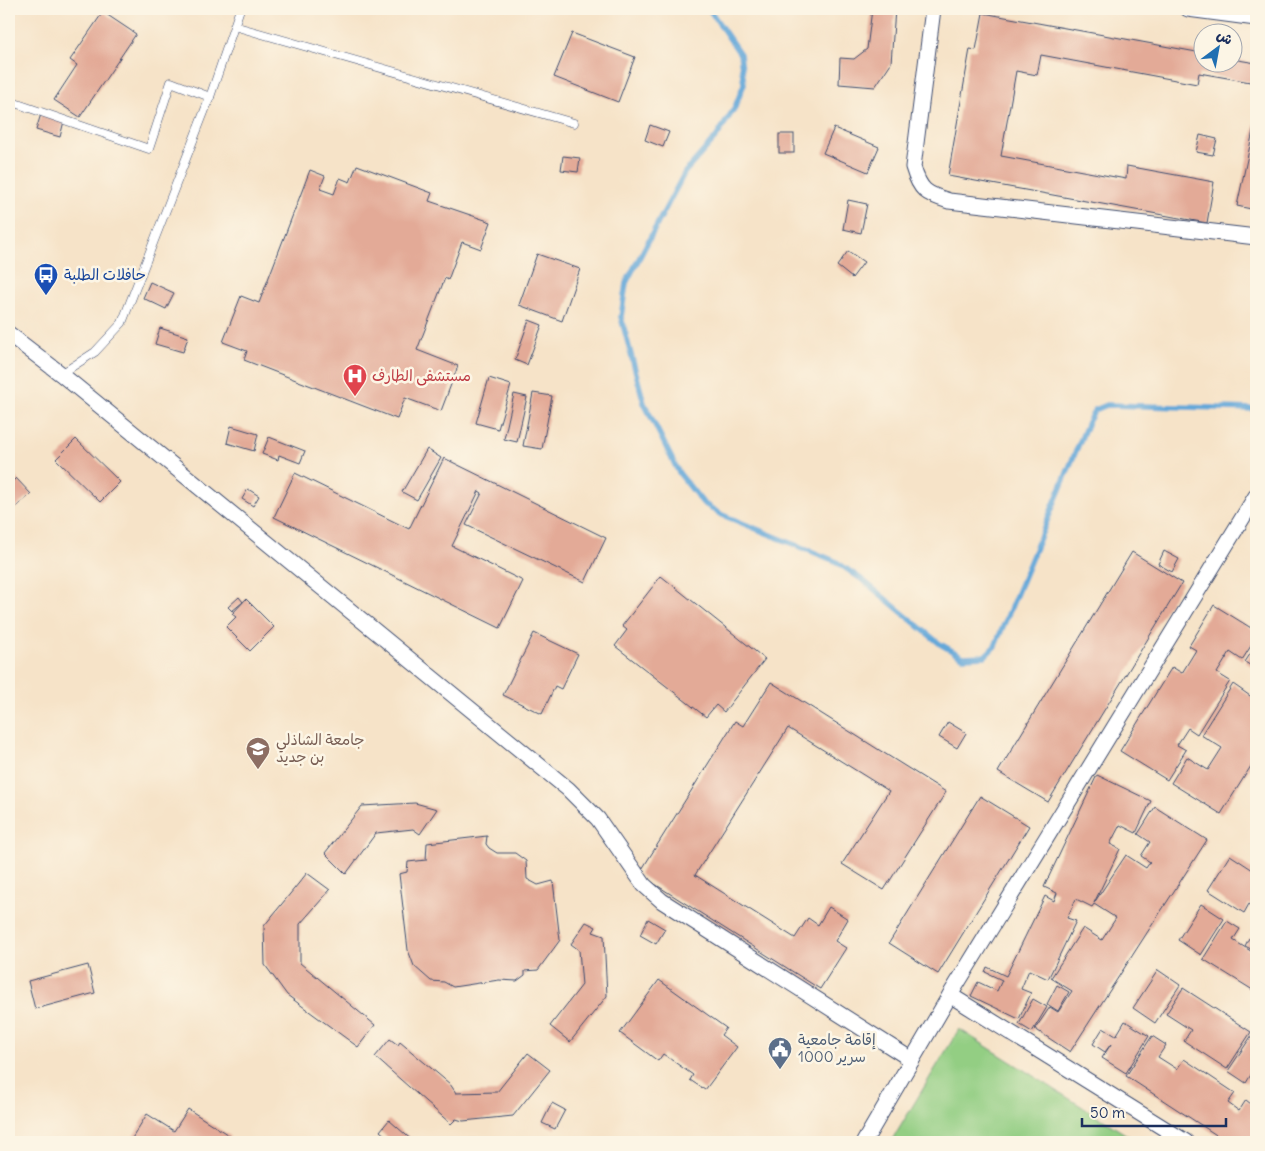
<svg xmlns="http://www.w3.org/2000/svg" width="1265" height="1151" viewBox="0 0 1265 1151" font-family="Delius,'Playpen Sans Arabic',sans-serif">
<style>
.green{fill:#93ce83;stroke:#577e70}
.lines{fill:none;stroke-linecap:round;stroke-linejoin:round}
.stream{stroke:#65a8d9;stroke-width:5.5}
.building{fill:#e3aa97}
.service-casing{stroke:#3c4a6e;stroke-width:9}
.minor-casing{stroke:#3c4a6e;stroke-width:17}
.service{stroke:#fff;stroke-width:8}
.minor{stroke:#fff;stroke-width:15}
.labels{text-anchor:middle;stroke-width:5;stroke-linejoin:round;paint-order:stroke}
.transit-label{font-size:15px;fill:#164399;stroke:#fcf5e5;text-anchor:start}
.health-label{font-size:15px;fill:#be3a42;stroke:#fcf5e5;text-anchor:start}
.education-label{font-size:15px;fill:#785e54;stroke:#fcf5e5;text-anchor:start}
.service-label{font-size:15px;fill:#4e5e75;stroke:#fcf5e5;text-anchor:start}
</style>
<rect width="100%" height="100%" fill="#fcf5e5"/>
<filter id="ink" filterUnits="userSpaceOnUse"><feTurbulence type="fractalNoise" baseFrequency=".02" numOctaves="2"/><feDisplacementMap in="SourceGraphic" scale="10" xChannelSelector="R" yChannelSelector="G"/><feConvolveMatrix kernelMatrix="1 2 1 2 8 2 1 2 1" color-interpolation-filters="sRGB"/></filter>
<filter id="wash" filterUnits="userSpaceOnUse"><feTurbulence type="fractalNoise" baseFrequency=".0096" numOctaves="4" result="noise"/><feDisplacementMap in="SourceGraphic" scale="20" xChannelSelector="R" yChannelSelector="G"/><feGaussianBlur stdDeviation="1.12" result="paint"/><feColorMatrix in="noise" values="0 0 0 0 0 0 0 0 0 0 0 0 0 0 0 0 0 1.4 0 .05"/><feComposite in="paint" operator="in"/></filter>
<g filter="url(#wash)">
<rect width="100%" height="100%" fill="#f6e3c8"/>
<path class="green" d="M959,1029L1138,1142H891Z"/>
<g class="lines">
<path class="stream" d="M709,9L740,54L744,84L735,107L717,136L685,172L626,283L621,317L644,403L679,473L703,503L720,514L835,561L864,581L940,644L963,657L985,656L995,646L1088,422L1095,410L1107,405L1256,409"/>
</g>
<g id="blocks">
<g class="building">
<path d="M872,9H895L891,63L875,87L839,84L840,58L854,59L867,49Z"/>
<path d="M103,12L136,34L80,117L54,100L77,65L70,60Z"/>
<path d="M983,13L1202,53V62H1232V59L1256,63V83L1199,73L1197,84L1041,55L1037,75L1016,71L1001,156L1126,179L1127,166L1214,182L1207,223L948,176L970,49L976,50Z"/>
<path d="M572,33L635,57L618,102L554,77Z"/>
<path d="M41,114L64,121L60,137L36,130Z"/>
<path d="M1256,117V210L1237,206Z"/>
<path d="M650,125L669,132L663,147L645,140Z"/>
<path d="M834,128L879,147L868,172L823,153Z"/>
<rect x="779" y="134" width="15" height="19"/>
<path d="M1200,135L1217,139L1213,155L1196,152Z"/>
<path d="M563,156L580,158L578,172L561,170Z"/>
<path d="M357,165L432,193L429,201L491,222L481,249L462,242L448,280L445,278L417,350L458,366L441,411L405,398L397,419L244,360L247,351L223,342L241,296L259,303L310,170L325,176L320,189L334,194L340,178L350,182Z"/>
<path d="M848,200L867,204L861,233L843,229Z"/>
<path d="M848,251L864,262L852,278L837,266Z"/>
<path d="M537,254L580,269L562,321L519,305Z"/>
<path d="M150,282L174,293L166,309L143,298Z"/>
<path d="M529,320L542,325L527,365L515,360Z"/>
<path d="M160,328L188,337L183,352L155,344Z"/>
<path d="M489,378L511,385L498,429L476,423Z"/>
<path d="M533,393L552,396L542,449L523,446Z"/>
<path d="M514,394L527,397L517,442L504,439Z"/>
<path d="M231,426L258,434L254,451L227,443Z"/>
<path d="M269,437L305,451L300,463L279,455L278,460L262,454Z"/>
<path d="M76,439L120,482L100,502L56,459Z"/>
<path d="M427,449L441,458L417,500L402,492Z"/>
<path d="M444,458L606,538L585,582L466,525L482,493L479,491L452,546L523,581L500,628L274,517L295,473L409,529Z"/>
<path d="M16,478L31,494L15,508L9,501V485Z"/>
<path d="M248,489L259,496L253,506L242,499Z"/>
<path d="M1164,551L1179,559L1172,572L1158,564Z"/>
<path d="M1132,552L1182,583L1048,802L998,772Z"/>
<path d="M661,576L765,659L724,712L716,705L706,717L615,646L627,630L622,626Z"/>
<path d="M239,597L243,602L232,611L228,607Z"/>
<path d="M246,599L274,627L250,651L226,627L236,617L232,614Z"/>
<path d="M1214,605L1256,631V638L1242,660L1230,652L1217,673L1230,681L1197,734L1188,728L1177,745L1186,750L1167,780L1120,751L1172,667L1182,673L1196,650L1189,646Z"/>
<path d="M534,633L578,654L561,689L555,686L542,714L503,695Z"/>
<path d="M1256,645V669L1245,662Z"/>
<path d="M771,682L946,792L884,890L842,864L889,791L788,728L695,875L795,938L808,918L818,925L829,907L848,919L835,941L846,948L820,989L639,874L735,721L743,726Z"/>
<path d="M1233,684L1253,698L1256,693V758L1221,814L1171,783L1187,757L1208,770L1222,748L1201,735Z"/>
<path d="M948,722L966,733L957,748L939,737Z"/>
<path d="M1097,775L1151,801L1136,833L1120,825L1110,844L1120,849L1094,903L1126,855L1146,868L1150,862L1141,856L1150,842L1138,834L1155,807L1207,840L1070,1052L1035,1029L1050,1007L1058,1012L1072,991L1051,978L1083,928L1102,940L1116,918L1094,904L1092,907L1076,899L1067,918L1076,921L1048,979L1029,970L1021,989L1031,993L1019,1019L971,996L978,982L997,991L1002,980L985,972L987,967L1006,976L1045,896L1054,901L1057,893L1044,887Z"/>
<path d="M980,796L1029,826L938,974L889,943Z"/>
<path d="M415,803L437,809L420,834L413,829L376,833L346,874L325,853L362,806Z"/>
<path d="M487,836L486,844L489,848L497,853H515L526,861L527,879L538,885L553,881L560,940L538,970L525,971V975L517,981L499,980L453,987L444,982L431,981L414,966L408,950L399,874L407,872L408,862L426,860L427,843Z"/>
<path d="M1230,855L1256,872V909L1249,904L1244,913L1208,890Z"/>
<path d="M307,873L330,890L300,924V963L375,1025L358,1047L287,995L265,965L264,926Z"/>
<path d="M1201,904L1224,919L1201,955L1178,940Z"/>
<path d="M648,919L665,929L656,944L640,935Z"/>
<path d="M1227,921L1240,929L1233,940L1254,953L1252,956L1256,950V992L1203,959Z"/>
<path d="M586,922L596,927L593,932L604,936L607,996L570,1042L550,1026L582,985L579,950L571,944Z"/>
<path d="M1249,938L1256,942L1255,951L1245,946Z"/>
<path d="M88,965L95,993L35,1009L28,981Z"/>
<path d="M1158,970L1180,985L1155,1023L1133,1008Z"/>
<path d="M659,980L726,1028L721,1035L737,1047L705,1090L690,1080L693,1075L663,1054L658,1061L620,1033Z"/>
<path d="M1057,985L1069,992L1058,1011L1047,1004Z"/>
<path d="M1183,988L1251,1032L1227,1069L1184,1041L1191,1030L1166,1014Z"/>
<path d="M1033,999L1047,1007L1032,1032L1019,1024Z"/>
<path d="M1125,1021L1149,1036L1126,1073L1102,1058L1111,1044L1105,1052L1093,1044L1103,1028L1116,1036Z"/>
<path d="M1252,1035L1256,1037V1076L1252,1073L1246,1083L1228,1071Z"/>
<path d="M1152,1036L1166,1045L1158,1057L1177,1069L1184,1059L1235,1093L1228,1103L1239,1111L1246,1100L1256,1108L1255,1142H1227L1126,1076Z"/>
<path d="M390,1039L398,1045L400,1042L450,1084L456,1093L497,1092L528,1053L550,1070L513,1116L463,1121L456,1119L451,1124L375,1057Z"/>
<path d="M552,1103L565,1110L555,1129L542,1123Z"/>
<path d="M188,1109L230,1136L227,1142H134L131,1140L147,1114L174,1131Z"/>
<path d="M389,1120L414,1142H393L380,1131Z"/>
</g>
</g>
</g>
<g filter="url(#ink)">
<use href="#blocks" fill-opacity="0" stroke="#3c4a6e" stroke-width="1"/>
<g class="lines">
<defs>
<g id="service">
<path d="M234,26L574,123"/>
<path d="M9,101L149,149L171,82L210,97"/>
<path d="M61,374L95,352L122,323L210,97L240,9"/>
</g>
<g id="minor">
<path d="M933,9L913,167C920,191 926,194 949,201L1256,237"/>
<path d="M1188,9L1256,18"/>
<path d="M9,334L61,374L568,789L598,819L644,885L662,901L912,1060"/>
<path d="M864,1142L950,995"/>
<path d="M1186,1142L950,995L1256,496"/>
</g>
</defs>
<use href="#service" class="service-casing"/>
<use href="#minor" class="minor-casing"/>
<use href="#service" class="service"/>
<use href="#minor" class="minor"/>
</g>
</g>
<defs>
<symbol id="bus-pin" viewBox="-11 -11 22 30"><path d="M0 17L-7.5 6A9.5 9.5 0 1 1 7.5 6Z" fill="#1a4fb4" stroke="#fcf5e5"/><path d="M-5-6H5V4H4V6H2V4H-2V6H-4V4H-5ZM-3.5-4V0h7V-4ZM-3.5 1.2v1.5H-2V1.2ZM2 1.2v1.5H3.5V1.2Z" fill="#fff"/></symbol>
<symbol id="hospital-pin" viewBox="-11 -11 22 30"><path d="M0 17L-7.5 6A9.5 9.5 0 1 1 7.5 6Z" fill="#e0444e" stroke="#fcf5e5"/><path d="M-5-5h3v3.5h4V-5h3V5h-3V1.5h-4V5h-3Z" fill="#fff"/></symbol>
<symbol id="university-pin" viewBox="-11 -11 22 30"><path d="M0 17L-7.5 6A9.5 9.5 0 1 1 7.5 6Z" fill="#8d6e63" stroke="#fcf5e5"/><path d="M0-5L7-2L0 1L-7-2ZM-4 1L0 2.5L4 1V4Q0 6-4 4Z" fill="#fff"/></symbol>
<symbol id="civic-pin" viewBox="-11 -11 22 30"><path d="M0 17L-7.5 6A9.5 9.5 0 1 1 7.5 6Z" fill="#5c6f8a" stroke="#fcf5e5"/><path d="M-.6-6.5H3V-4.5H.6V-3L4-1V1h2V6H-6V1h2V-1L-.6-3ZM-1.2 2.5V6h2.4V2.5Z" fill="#fff"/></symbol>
</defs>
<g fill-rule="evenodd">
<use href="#bus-pin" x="32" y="261" width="28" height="38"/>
<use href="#hospital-pin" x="341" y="362" width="28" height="38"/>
<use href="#university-pin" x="244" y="735" width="28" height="38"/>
<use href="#civic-pin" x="766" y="1035" width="28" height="38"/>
</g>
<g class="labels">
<g class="transit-label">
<text x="64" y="280">حافلات الطلبة</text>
</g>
<g class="health-label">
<text x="372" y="381">مستشفى الطارف</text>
</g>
<g class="education-label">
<text x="276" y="745">جامعة الشاذلي<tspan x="276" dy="17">بن جديد</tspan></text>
</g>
<g class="service-label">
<text x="798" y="1045">إقامة جامعية<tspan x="798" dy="17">1000 سرير</tspan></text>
</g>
</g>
<rect width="1265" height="1151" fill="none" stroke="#fcf5e5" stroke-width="30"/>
<g transform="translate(1218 48) rotate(32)"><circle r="24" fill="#fcf5e5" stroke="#a2a6af"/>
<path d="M0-4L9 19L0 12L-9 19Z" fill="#1f6fb2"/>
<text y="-8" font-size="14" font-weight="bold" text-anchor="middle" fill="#1b2f5e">ش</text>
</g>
<path d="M1082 1118v8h144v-8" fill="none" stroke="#1b2f5e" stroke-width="2.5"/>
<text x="1090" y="1118" font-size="15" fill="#1b2f5e" stroke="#fcf5e5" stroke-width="4" paint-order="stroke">50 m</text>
</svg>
